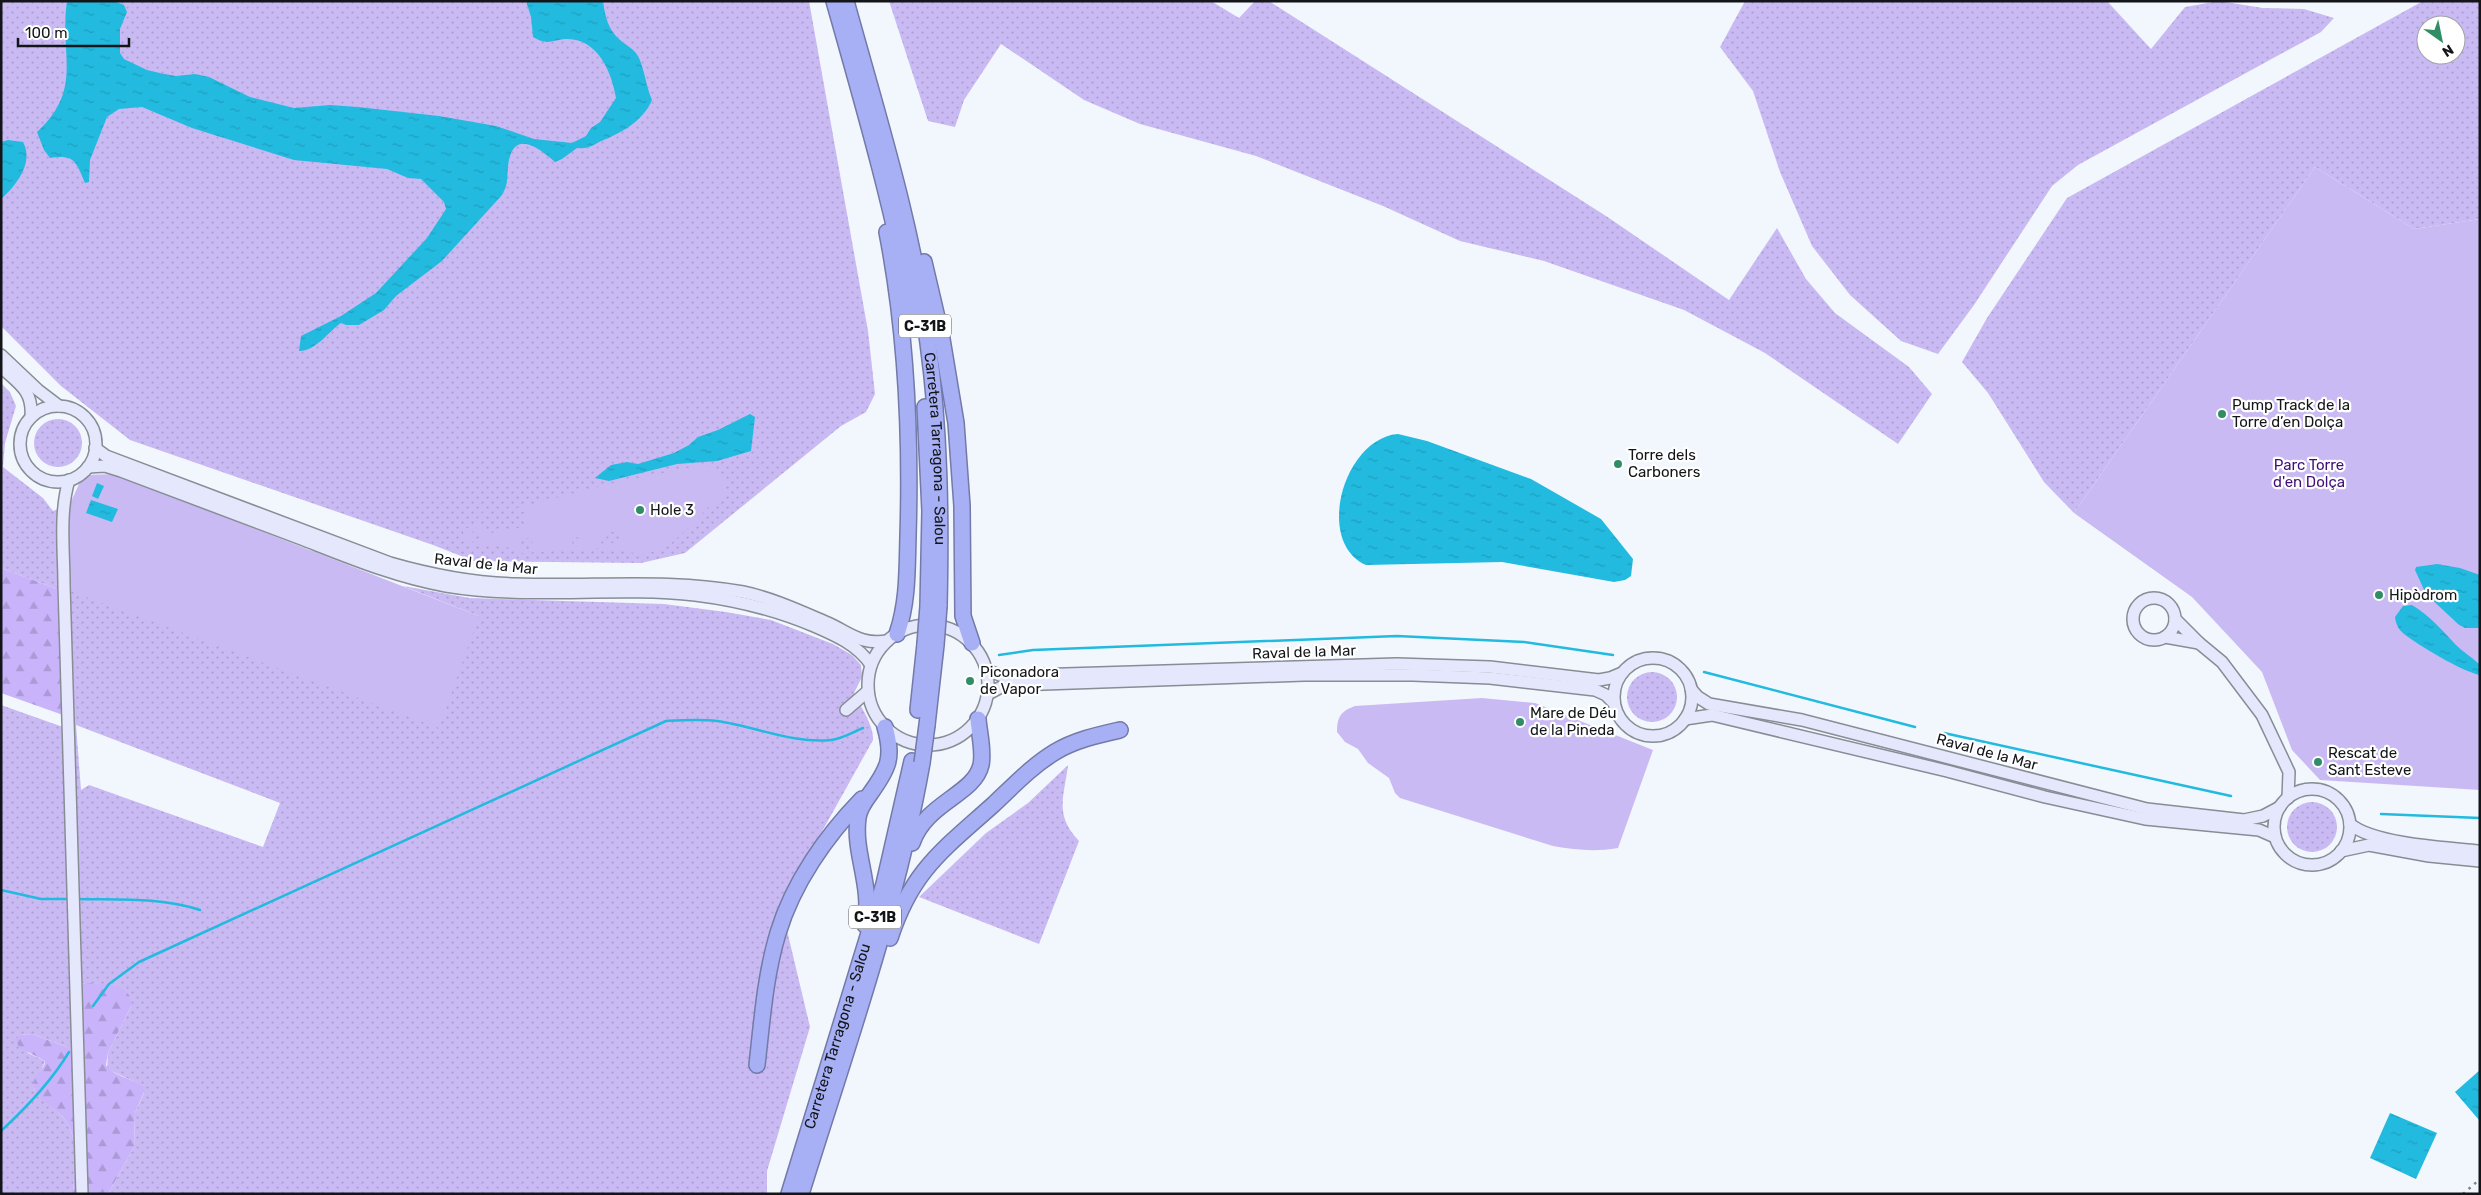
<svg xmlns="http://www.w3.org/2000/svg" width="2481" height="1195" viewBox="0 0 2481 1195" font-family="Rubik,sans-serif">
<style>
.grass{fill:url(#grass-dots);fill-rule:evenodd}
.forest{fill:url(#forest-firs)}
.green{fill:#cabaf3;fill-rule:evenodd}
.water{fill:url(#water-ripples)}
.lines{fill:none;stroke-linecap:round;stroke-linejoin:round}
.stream{stroke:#22badf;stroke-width:2.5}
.secondary-casing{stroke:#878d94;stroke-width:14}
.highway-casing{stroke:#737aa8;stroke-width:18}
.secondary{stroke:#e5e7fc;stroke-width:11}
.highway{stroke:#a7b0f5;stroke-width:15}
.rail{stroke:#7d8085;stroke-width:2.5;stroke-dasharray:2.5 5;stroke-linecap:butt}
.highway-bridge-casing{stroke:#737aa8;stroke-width:18;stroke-linecap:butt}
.highway-bridge{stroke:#a7b0f5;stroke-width:15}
.poi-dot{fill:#308d65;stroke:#fff;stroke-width:2}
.labels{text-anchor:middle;stroke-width:4.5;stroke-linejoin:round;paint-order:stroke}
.shield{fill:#fff;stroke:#5a5b5d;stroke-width:1}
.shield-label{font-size:14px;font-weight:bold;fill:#131518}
.poi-label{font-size:15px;fill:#131518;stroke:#fff;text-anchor:start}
.street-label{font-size:15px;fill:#131518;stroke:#fff}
.park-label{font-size:15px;fill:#401077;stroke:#fff}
</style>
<defs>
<pattern id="grass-dots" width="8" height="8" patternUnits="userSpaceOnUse" patternTransform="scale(1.25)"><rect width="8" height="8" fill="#cabaf3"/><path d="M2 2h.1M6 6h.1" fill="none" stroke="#ad9fd0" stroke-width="1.8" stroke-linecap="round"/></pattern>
<pattern id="forest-firs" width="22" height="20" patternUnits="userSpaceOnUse" patternTransform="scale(1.25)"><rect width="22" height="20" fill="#c9b4fc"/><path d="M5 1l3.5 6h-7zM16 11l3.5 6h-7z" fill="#ac9ad7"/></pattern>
<pattern id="water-ripples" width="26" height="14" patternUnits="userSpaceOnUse" patternTransform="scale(1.25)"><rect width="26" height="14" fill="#22badf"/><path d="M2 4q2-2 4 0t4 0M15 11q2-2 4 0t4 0" fill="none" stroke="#1e9fbf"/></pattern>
</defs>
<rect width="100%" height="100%" fill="#f2f7fe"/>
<g class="grass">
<path d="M1,1H809L868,331L875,394L866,412L841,426L685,553L641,563L474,561L433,545L130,440L61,386L1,326Z"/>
<path d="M889,1H1211L1239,18L1255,1H1269L1606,216L1729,300L1777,228L1806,279L1835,313L1909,367L1932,394L1898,444L1765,353L1684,310L1544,261L1460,241L1383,206L1256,156L1140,124L1084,100L1001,44L964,100L955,127L928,121Z"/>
<path d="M1745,1H2107L2151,49L2185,7L2219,1L2263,8L2304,9L2334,18L2321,32L2078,165L2052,186L1974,305L1938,354L1901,341L1850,295L1812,246L1780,172L1753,91L1720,47Z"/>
<path d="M2423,1H2480V219L2414,229L2315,167L2074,513L2044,482L1988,393L1962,362L1987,318L2067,198ZM2426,25H2456V55H2426Z"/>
<path d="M1,383L10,392L16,406L5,443L3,467L43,498L53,511L70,504V591L479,616L403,586L470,598L664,604L726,612L771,620L833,644L852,655L861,665L862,677L854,693C861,707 874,726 873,740L781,905L810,1027L767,1171V1194H108L134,1147L135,1113L144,1093V1086L107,1069L108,1053L131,1006L118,988L94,983L71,984L72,1049L32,1034L20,1035L28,1053L45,1061L34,1089C41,1102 55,1107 64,1118C80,1138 74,1170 73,1194H1V705L63,727L57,589L1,568ZM76,725L280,803L263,847L89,785L81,790Z"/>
<circle cx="58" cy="443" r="24"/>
<circle cx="1652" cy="697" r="25"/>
<path d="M1068,765C1064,798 1054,814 1079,841L1039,944L919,897L986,833L1028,803Z"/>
<circle cx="2312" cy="827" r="25"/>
</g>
<g class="forest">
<path d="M1,568L57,589L63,715L1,693Z"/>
<path d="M94,983C107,984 134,986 131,1006L108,1053L106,1065C110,1074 134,1080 144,1086L145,1090L135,1113L134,1147L108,1194H73C74,1170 80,1138 64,1118C55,1107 38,1102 34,1088C30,1076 45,1071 45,1061L20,1048L15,1040L20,1035L32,1034L72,1049L71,984Z"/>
</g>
<g class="green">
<path d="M2315,167L2414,229L2480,219V790L2320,780L2292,750L2262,672L2192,597L2074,513Z"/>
<path d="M698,466L713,467L719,471L727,484L721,501L707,508L694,523L667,547L658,551L641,554L602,548L522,553C515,547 484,542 477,546L465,541L463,532L474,523L485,510L517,508L614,483ZM518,509L525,513L527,524C519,532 504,527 492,533L486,530L480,523L483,513L491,510ZM473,525C479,528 482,535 480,541L474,544L470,538L475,535L468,527ZM606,531L619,533L620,539L611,544L610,536L601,545L598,540ZM572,535L579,538L581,546L570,547L573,542L568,540ZM531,537L533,540L530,549L524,551L520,549L522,540Z"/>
<path d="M115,474L479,616L439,728L70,591V504L83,475Z"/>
<path d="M1482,698L1535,703L1653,750L1618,848C1595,852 1576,850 1553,846L1400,798L1395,793L1389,778L1368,763L1358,749L1345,742L1337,732C1337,717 1341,711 1355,706Z"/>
</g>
<g class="water">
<path d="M67,1H114L124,5L127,12L120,29V53L124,59L147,70L164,74L176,76L195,74L209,77L250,97L294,108L330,105L358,107L439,116L496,126L534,139L572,143L586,136L591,128L600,122L616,98C612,73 598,38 566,39C551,40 548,46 533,37L531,17L526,1H603C605,16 608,30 620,40C627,46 635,49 639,58C645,72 646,86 652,100C644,119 625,131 606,139C593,144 592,149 577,148L562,159L555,162C541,150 516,129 509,160C506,174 510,182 502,195L442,261L396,296L384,310L359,325H346L341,323C328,332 316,351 299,351L301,336L341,316L376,293L427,238L446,209L444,202L421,179L408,178L387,169L294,160L192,128L142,107L119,109L107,117L90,160L89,182L85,183C76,162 75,154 50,158L44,150L37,132C84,89 59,54 67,1Z"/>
<path d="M8,140L23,142C34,162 17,185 1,199V142Z"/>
<path d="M750,414L755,417L751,451L717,461L677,464L609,481L595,478L611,465L627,462L638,464L674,453L689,445L698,437L718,430Z"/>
<path d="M1398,434L1427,441L1531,479L1601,519L1633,559L1631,576L1625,580L1614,582L1502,562L1366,565C1314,542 1344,438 1398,434Z"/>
<path d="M97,483L104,486L98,499L92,496Z"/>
<path d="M91,500L118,509L112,522L86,513Z"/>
<path d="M2437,564L2460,568L2480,575V628H2465L2458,624L2426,594L2415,570L2416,567Z"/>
<path d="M2412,605C2430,616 2442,630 2456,645C2463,652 2472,657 2480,665V675C2463,672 2418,645 2404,634C2398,629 2396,624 2395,617L2403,606Z"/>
<path d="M2480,1070V1119L2479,1120L2455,1092Z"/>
<path d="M2390,1113L2437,1133L2416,1179L2370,1158Z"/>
</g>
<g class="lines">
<g class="stream">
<path d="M999,655L1033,650L1397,636L1524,642L1613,655"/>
<path d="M1704,672L1915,727"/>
<path d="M1944,733L2231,796"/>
<path d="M2381,814L2480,818"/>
<path d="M1,890L41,899H69"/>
<path d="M77,899C119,900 160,897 200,910"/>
<path d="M93,1006L109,984L139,962L666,721C684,720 699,719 717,721C754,726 793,744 831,740C842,739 853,732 863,728"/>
<path d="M1,1131C27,1107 51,1082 69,1052"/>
</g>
<defs>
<g id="secondary">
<path d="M1,355L38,390L59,406"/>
<path d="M1,367C19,384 33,390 31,417"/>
<circle cx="58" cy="444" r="38"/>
<path d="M95,448L106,456L390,563C432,575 473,583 516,584C592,587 668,578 743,592C772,598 800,611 828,623C850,633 861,645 887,641"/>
<path d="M88,467L105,466L121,471C181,493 240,516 299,538C348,557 395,577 446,586C529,600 612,586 695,595C736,600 776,610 814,626C835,635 858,645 871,665"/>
<path d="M69,480C59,513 64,551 64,585L82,1194"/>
<circle cx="2154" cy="619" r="21"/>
<path d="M2175,619L2199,643L2222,662L2262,715L2289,772L2288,798"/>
<circle cx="928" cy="685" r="60"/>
<path d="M2165,637L2199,643"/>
<circle cx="1653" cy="697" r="39"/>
<path d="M986,670L1003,676L1397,664L1490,667L1599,680L1610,678L1622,673"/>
<path d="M1691,689L1698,697L1709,704L1802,720L2147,809L2244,820L2263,816L2280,807"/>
<path d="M988,694L1005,685H1014L1304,675H1413L1490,678L1595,690L1606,695L1614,703"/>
<path d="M846,710L868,691"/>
<path d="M1685,719L1712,715L1947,771L2045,797L2145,819L2259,830L2275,837"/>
<circle cx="2312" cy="827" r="38"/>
<path d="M2350,824C2373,844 2448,848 2480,851"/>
<path d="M2341,851L2369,845L2429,856L2480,861"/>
</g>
<g id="highway">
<path d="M834,1C864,107 894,211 914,320"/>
<path id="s1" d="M846,1C877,114 913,226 928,343C940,431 941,518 939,606"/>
<path d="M887,232C906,330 911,437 908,536C907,570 908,602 897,634"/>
<path d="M924,262L942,339L956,423L962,506L963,616L972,643"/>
<path d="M925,407L930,511L928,606"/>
<path d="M918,710L925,644"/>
<path d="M927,725L936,645"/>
<path d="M912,843C926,802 974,795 981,765C984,751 979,733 978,719"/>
<path d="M865,925C873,886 853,853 858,818C859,809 864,802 870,794C888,769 894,758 885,727"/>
<path d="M890,938C912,870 944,849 994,804C1013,786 1032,766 1055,752C1075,740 1098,735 1120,730"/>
<path d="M757,1065C762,1021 765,976 778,933C793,883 826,836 862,799"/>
<path id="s2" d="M789,1194L884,884L912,761"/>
<path d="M801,1194C845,1052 896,910 922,763"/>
</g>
</defs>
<use href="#secondary" class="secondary-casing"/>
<use href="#highway" class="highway-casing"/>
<use href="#secondary" class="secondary"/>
<use href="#highway" class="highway"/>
<path class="rail" d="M2463,1194L2480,1179"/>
<defs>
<g id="highway-bridge">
<path d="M925,644L928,606"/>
<path d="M936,645L939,606"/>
<path d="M922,763L927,725"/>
</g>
</defs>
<use href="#highway-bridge" class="highway-bridge-casing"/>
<use href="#highway-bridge" class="highway-bridge"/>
</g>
<g class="poi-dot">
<circle cx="2222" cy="414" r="5"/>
<circle cx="1618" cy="464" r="5"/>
<circle cx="640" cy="510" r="5"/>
<circle cx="2379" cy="595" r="5"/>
<circle cx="970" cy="681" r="5"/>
<circle cx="1520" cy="722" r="5"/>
<circle cx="2318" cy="762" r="5"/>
</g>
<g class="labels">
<g class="shield">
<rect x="899" y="314.5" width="52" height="23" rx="4"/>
<rect x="849" y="905.5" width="52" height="23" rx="4"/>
</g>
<g class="shield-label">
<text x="925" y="331">C-31B</text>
<text x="875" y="922">C-31B</text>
</g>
<g class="poi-label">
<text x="2232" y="410">Pump Track de la<tspan x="2232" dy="17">Torre d’en Dolça</tspan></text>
<text x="1628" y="460">Torre dels<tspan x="1628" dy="17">Carboners</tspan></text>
<text x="650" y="515">Hole 3</text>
<text x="2389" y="600">Hipòdrom</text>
<text x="980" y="677">Piconadora<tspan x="980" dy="17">de Vapor</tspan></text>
<text x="1530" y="718">Mare de Déu<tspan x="1530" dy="17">de la Pineda</tspan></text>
<text x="2328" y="758">Rescat de<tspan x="2328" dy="17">Sant Esteve</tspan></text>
</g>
<g class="street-label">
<text dy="5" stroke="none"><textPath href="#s1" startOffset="458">Carretera Tarragona - Salou</textPath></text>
<text transform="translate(486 564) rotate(6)" y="5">Raval de la Mar</text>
<text transform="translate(1304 652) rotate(-2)" y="5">Raval de la Mar</text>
<text transform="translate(1987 752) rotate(15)" y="5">Raval de la Mar</text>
<text dy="5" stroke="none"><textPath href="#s2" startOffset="165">Carretera Tarragona - Salou</textPath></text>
</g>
<g class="park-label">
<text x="2309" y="470">Parc Torre<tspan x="2309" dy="17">d'en Dolça</tspan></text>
</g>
</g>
<rect width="2481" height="1195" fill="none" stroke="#131518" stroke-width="5"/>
<g transform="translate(2441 40) rotate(147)"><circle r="24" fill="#ffffff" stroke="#a1a1a3"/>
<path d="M0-4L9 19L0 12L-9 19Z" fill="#308d65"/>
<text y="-8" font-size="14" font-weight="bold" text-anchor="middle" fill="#131518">N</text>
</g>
<path d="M18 38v8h111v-8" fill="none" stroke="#131518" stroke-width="2.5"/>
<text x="25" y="38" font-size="15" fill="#131518" stroke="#ffffff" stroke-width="4" paint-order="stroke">100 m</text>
</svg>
